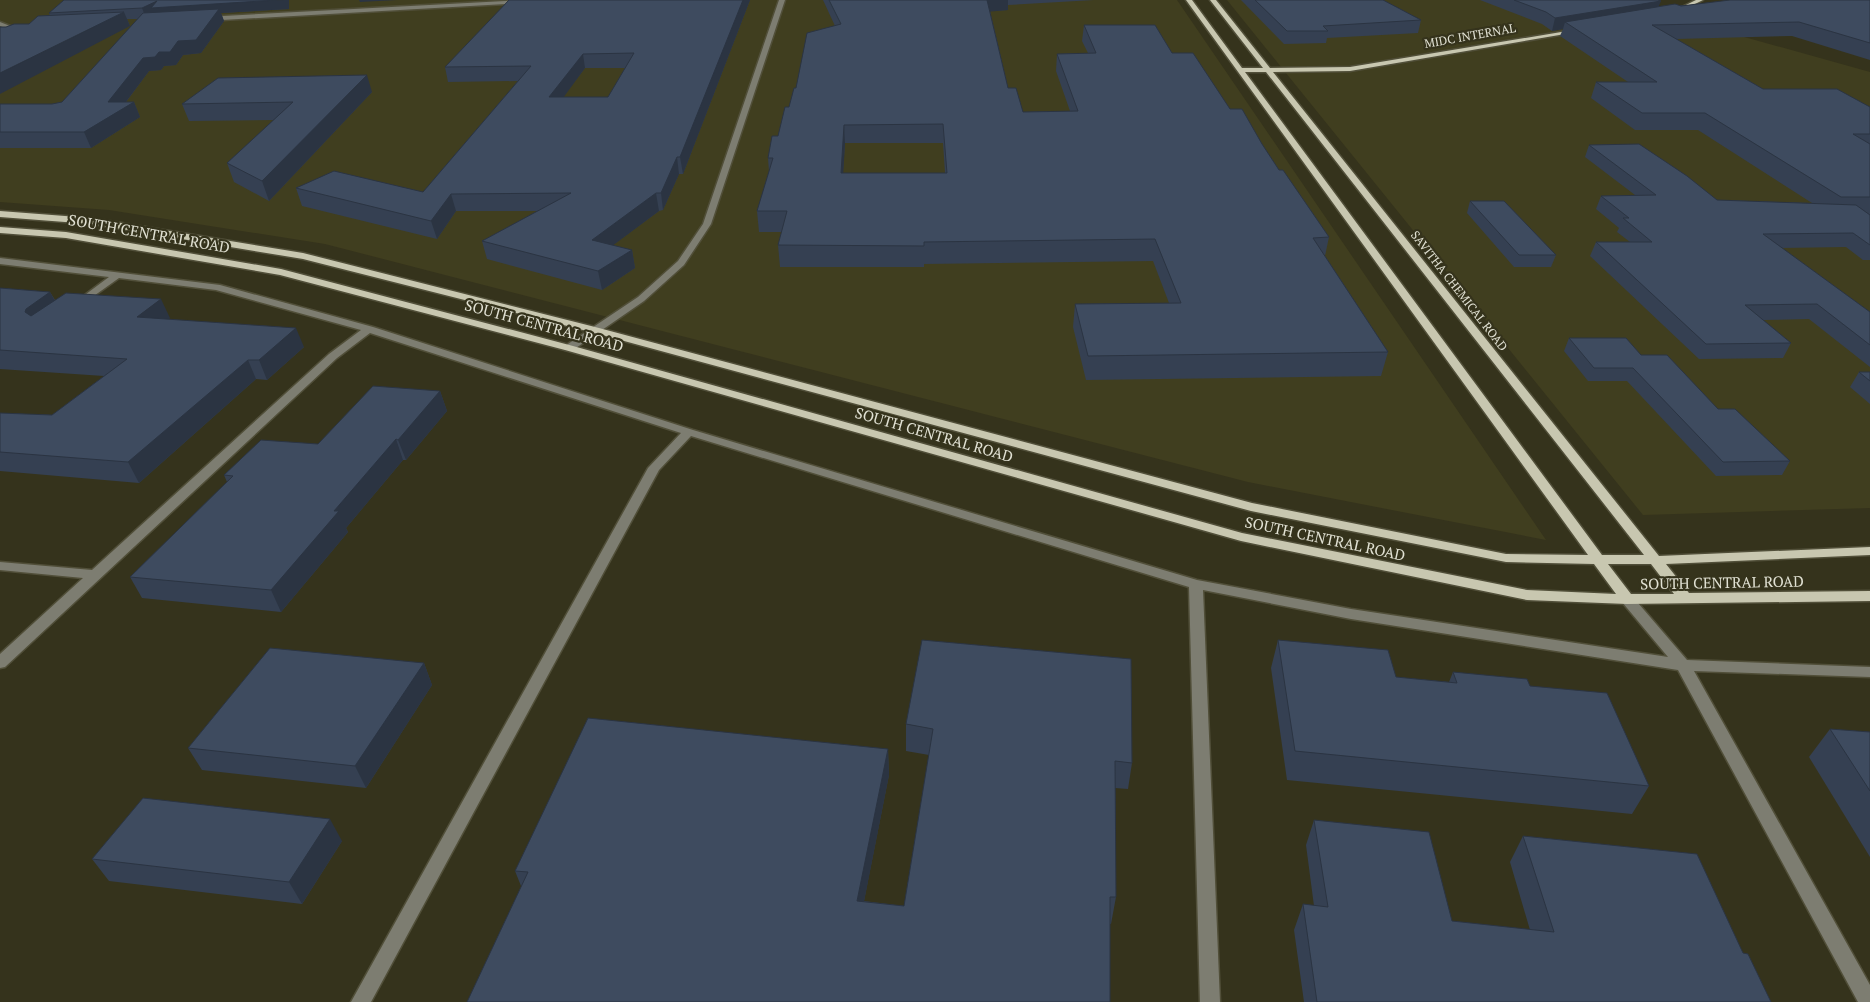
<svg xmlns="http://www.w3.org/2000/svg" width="1870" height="1002" viewBox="0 0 1870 1002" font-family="'PT Serif',serif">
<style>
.built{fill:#403e1f}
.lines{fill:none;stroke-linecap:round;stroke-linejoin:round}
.minor-casing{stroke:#514f39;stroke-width:3}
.major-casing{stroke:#514f39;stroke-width:3}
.minor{fill:#7d7d71;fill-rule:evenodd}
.major{fill:#c8c7b0;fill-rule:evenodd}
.wall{fill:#354052;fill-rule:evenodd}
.shaded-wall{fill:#2b3442}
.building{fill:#3e4b5f;stroke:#2b3442;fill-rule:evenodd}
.labels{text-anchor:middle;stroke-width:4.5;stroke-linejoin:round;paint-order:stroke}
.far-street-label{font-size:12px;fill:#e1e1d3;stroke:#35331c}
.street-label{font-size:15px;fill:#e1e1d3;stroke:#35331c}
</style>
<rect width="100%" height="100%" fill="#35331c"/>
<g class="built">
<path d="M0,0H1177L1546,540L1248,482L325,244L109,210L0,202Z"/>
<path d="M1227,0H1619L1644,9L1870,72V508L1643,515Z"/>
</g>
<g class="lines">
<defs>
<g id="minor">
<path d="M522,0L524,3L205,21L202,19L205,17Z"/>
<path d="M779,0H785L711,224L684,265L644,301L573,350H565L564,348L565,346L638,297L678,261L703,224Z"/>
<path d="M0,22L15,28L16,29L13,31L0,26Z"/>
<path d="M0,258L220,285L373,327L693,430L1197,580L1351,609L1668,657L1622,602L1620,599L1622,596H1632L1687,660L1870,667V677L1694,671L1870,985V1002H1858L1678,670L1351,619L1203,590L1220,1002H1200L1189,587L691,436L659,470L371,1002H351L648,468L681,433L370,333L337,358L5,667L0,668V654L83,578L0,570V562L92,570L329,354L361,330L216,290L119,278L77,308L72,305L74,303L109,277L0,264Z"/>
</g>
<g id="major">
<path d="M1186,0H1192L1242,68H1263L1210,0H1216L1270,68L1350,67L1579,29L1577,32L1350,71L1273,72L1659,556L1870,547V555L1666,564L1689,593L1870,591V601L1627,604L1527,600L1241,541L565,350L280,275L66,238L0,233V227L66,232L281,269L573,346L1242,533L1527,590L1616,594L1594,564L1506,562L1251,511L591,332L303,259L91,224L0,217V211L91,218L303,253L599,328L1252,503L1506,554L1588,555ZM1245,72H1266L1644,555H1602ZM1608,564H1651L1674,594H1631Z"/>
<path d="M1696,0H1703L1677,13L1672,12Z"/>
</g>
</defs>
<use href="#minor" class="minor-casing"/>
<use href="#major" class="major-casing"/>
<use href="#minor" class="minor"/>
<use href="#major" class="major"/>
</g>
<g class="wall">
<path d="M64,0L289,9L221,13L224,21L201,53L183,55L176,65L164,66L161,70L149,71L126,102H134L140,117L91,148H0V104H52L62,102L138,19H127L130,26L6,27L29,24L50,16L49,13Z"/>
<path d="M750,0L683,174H679L663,210L659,211L613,245L632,250L635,268L602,290L487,259L482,241L538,211H456L437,239L302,206L296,188L423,192L518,81L448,82L445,67ZM585,68H626L608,97H563Z"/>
<path d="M823,0H1094L1008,5V10L990,11L1008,88L1023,112L1070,111L1056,71L1057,54L1088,53L1082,41L1084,25L1172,53L1230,109L1262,144L1279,170L1329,237L1325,256L1388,352L1381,376L1086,380L1073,327L1075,304L1169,303L1153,261L924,264V267H780L778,245L782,232H759L757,211L769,172L768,158L778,136L789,107L796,88L835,26ZM845,143H943L945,173H843Z"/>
<path d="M1241,0H1383L1421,20L1418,33L1327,38L1326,43L1284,44Z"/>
<path d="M1480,0H1658V6L1870,0V60L1792,36L1676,39L1763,89L1870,107V260H1863L1846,247L1781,248L1870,312V367L1809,319L1763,320L1791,343L1783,358L1699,359L1590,256L1596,242H1630L1617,232L1619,228L1596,209L1601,196L1635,195L1585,157L1589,145L1717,200L1812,203L1698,130H1635L1591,98L1596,82H1628L1560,36L1563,29L1552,31L1542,24Z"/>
<path d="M372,92L269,201L234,182L227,163L274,120L189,121L182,104Z"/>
<path d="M1470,201L1556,255L1551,267H1514L1467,213Z"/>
<path d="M0,288L50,292L55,300L170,318L168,319L304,347L267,380L256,379L139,483L0,471V413L52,415L104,376L0,369Z"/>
<path d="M1569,338L1641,355L1718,409L1790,461L1782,475L1716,476L1627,381H1588L1564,351Z"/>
<path d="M1859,372H1870V404L1850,387Z"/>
<path d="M440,391L447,411L406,460H403L346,528L348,532L281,612L142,598L130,577L227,482L224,475L318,444Z"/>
<path d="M1278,640L1396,677L1449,682L1453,672L1530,686L1649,786L1632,814L1287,780L1271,668Z"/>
<path d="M424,663L432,685L366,788L202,770L188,748Z"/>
<path d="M906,724L1132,763L1128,789L1115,788L1116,897L1111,924L521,886L515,871L888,749L889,775L864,901L904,906L929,755L906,751Z"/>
<path d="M1830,729L1870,732V857L1809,757Z"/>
<path d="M1314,820L1452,921L1530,930L1510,862L1523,836L1743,953L1771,1002H1304L1294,930L1303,904L1314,906L1306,845Z"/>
<path d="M342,841L302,904L109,881L92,859Z"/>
</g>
<g class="shaded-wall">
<path d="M289,0V9L221,13L224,21L201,53L183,55L176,65L164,66L161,70L149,71L119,111L134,102L140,117L91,148L84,132L108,102L146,18L142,8L157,1Z"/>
<path d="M359,0H397L360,2Z"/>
<path d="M743,0H750L683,174L680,157Z"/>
<path d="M986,0H1008V10L986,12Z"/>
<path d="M1661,1L1656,13L1565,22L1563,29L1552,31L1555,18Z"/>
<path d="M124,12L130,26L0,94V73Z"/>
<path d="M583,54L585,68L552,113L549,97Z"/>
<path d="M367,75L372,92L269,201L262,181Z"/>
<path d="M844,125L845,143L842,193L841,173Z"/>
<path d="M677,157L679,174L663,210L661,193Z"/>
<path d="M656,193L659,211L596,258L592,240Z"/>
<path d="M451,194L456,211L437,239L431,221Z"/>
<path d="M632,250L635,268L602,290L598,271Z"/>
<path d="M50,292L60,310L36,327L25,312L26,309Z"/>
<path d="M161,299L170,318L146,336L137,317Z"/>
<path d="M296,328L304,347L267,380L259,360Z"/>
<path d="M248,360L256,379L139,483L128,462Z"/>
<path d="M440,391L447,411L406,460L398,440Z"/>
<path d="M396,439L403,460L346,528L348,532L281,612L271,590L334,511Z"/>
<path d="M424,663L432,685L366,788L355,766Z"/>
<path d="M888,749L889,775L859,927L857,901Z"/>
<path d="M330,819L342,841L302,904L289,882Z"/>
</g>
<g class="building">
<path d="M64,0H277L151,8L157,1L142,8L49,13Z"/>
<path d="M509,0H743L680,157H677L661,193H656L592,240L632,250L598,271L482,241L571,193L451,194L431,221L296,188L334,171L423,192L531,66L445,67ZM634,53L608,97H549L583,54Z"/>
<path d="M829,0H987L1008,88H1016L1023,112L1078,111L1057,54L1096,53L1084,25H1155L1172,53H1193L1230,109H1242L1262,144L1279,170H1283L1329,237L1313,238L1388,352L1088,356L1075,304L1181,303L1155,239L924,242V246L778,245L787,211H757L773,158H768L772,136H778L785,107H789L794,88H796L807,33L841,24ZM943,124L947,173H841L844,125Z"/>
<path d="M1255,0H1383L1421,20L1323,26L1328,31H1287Z"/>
<path d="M1514,0H1658L1661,1L1555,18L1546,12Z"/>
<path d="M1730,0H1870V43L1799,22L1652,25L1763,89H1837L1870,107V134H1853L1870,144V197H1841L1705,113H1642L1596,82H1657L1565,22L1675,4L1681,6Z"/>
<path d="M219,9L196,40L178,41L170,52H159L155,57L143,58L108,102H134L84,132H0V104H52L62,102L143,13Z"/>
<path d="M124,12L0,73V27H6L14,24H29L38,16Z"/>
<path d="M367,75L262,181L227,163L293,102L182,104L218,78Z"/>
<path d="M1639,144L1687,176L1717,200L1856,205L1870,215V245L1853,233L1763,234L1870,312V345L1817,304L1745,305L1791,343L1706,344L1596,242H1652L1623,218H1629L1601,196L1656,195L1589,145Z"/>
<path d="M1470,201H1504L1556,255H1519Z"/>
<path d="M0,288L50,292L26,309L25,312L31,316L66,293L161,299L137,317L296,328L259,360H248L128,462L0,452V413L52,415L127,359L0,350Z"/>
<path d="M1569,338H1626L1641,355H1667L1718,409H1735L1790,461L1723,462L1633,368H1594Z"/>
<path d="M1859,372H1870V381Z"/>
<path d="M373,386L440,391L398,440L396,439L334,511H339L271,590L130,577L233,476L224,475L261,440L318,444Z"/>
<path d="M922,640L1131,659L1132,763L1115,761L1116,897H1110V1002H467L528,872L515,871L588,718L888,749L857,901L904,906L933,729L906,724Z"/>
<path d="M1278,640L1388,650L1396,677L1457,683L1453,672L1527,679L1530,686L1607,693L1649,786L1295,751Z"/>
<path d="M270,648L424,663L355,766L188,748Z"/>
<path d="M1830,729L1870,732V791Z"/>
<path d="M143,798L330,819L289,882L92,859Z"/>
<path d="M1314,820L1429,832L1452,921L1554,932L1523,836L1697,854L1743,953L1748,954L1771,1002H1317L1303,904L1328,907Z"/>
</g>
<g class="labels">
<g class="far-street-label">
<text transform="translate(1470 36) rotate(-10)" y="4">MIDC INTERNAL</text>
<text transform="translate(1459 291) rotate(52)" y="4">SAVITHA CHEMICAL ROAD</text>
</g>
<g class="street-label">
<text transform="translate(149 234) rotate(10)" y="5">SOUTH CENTRAL ROAD</text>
<text transform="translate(544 326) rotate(15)" y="5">SOUTH CENTRAL ROAD</text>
<text transform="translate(934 435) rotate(16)" y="5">SOUTH CENTRAL ROAD</text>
<text transform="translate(1325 539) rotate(12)" y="5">SOUTH CENTRAL ROAD</text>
<text transform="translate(1722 583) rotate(-1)" y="5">SOUTH CENTRAL ROAD</text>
</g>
</g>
</svg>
